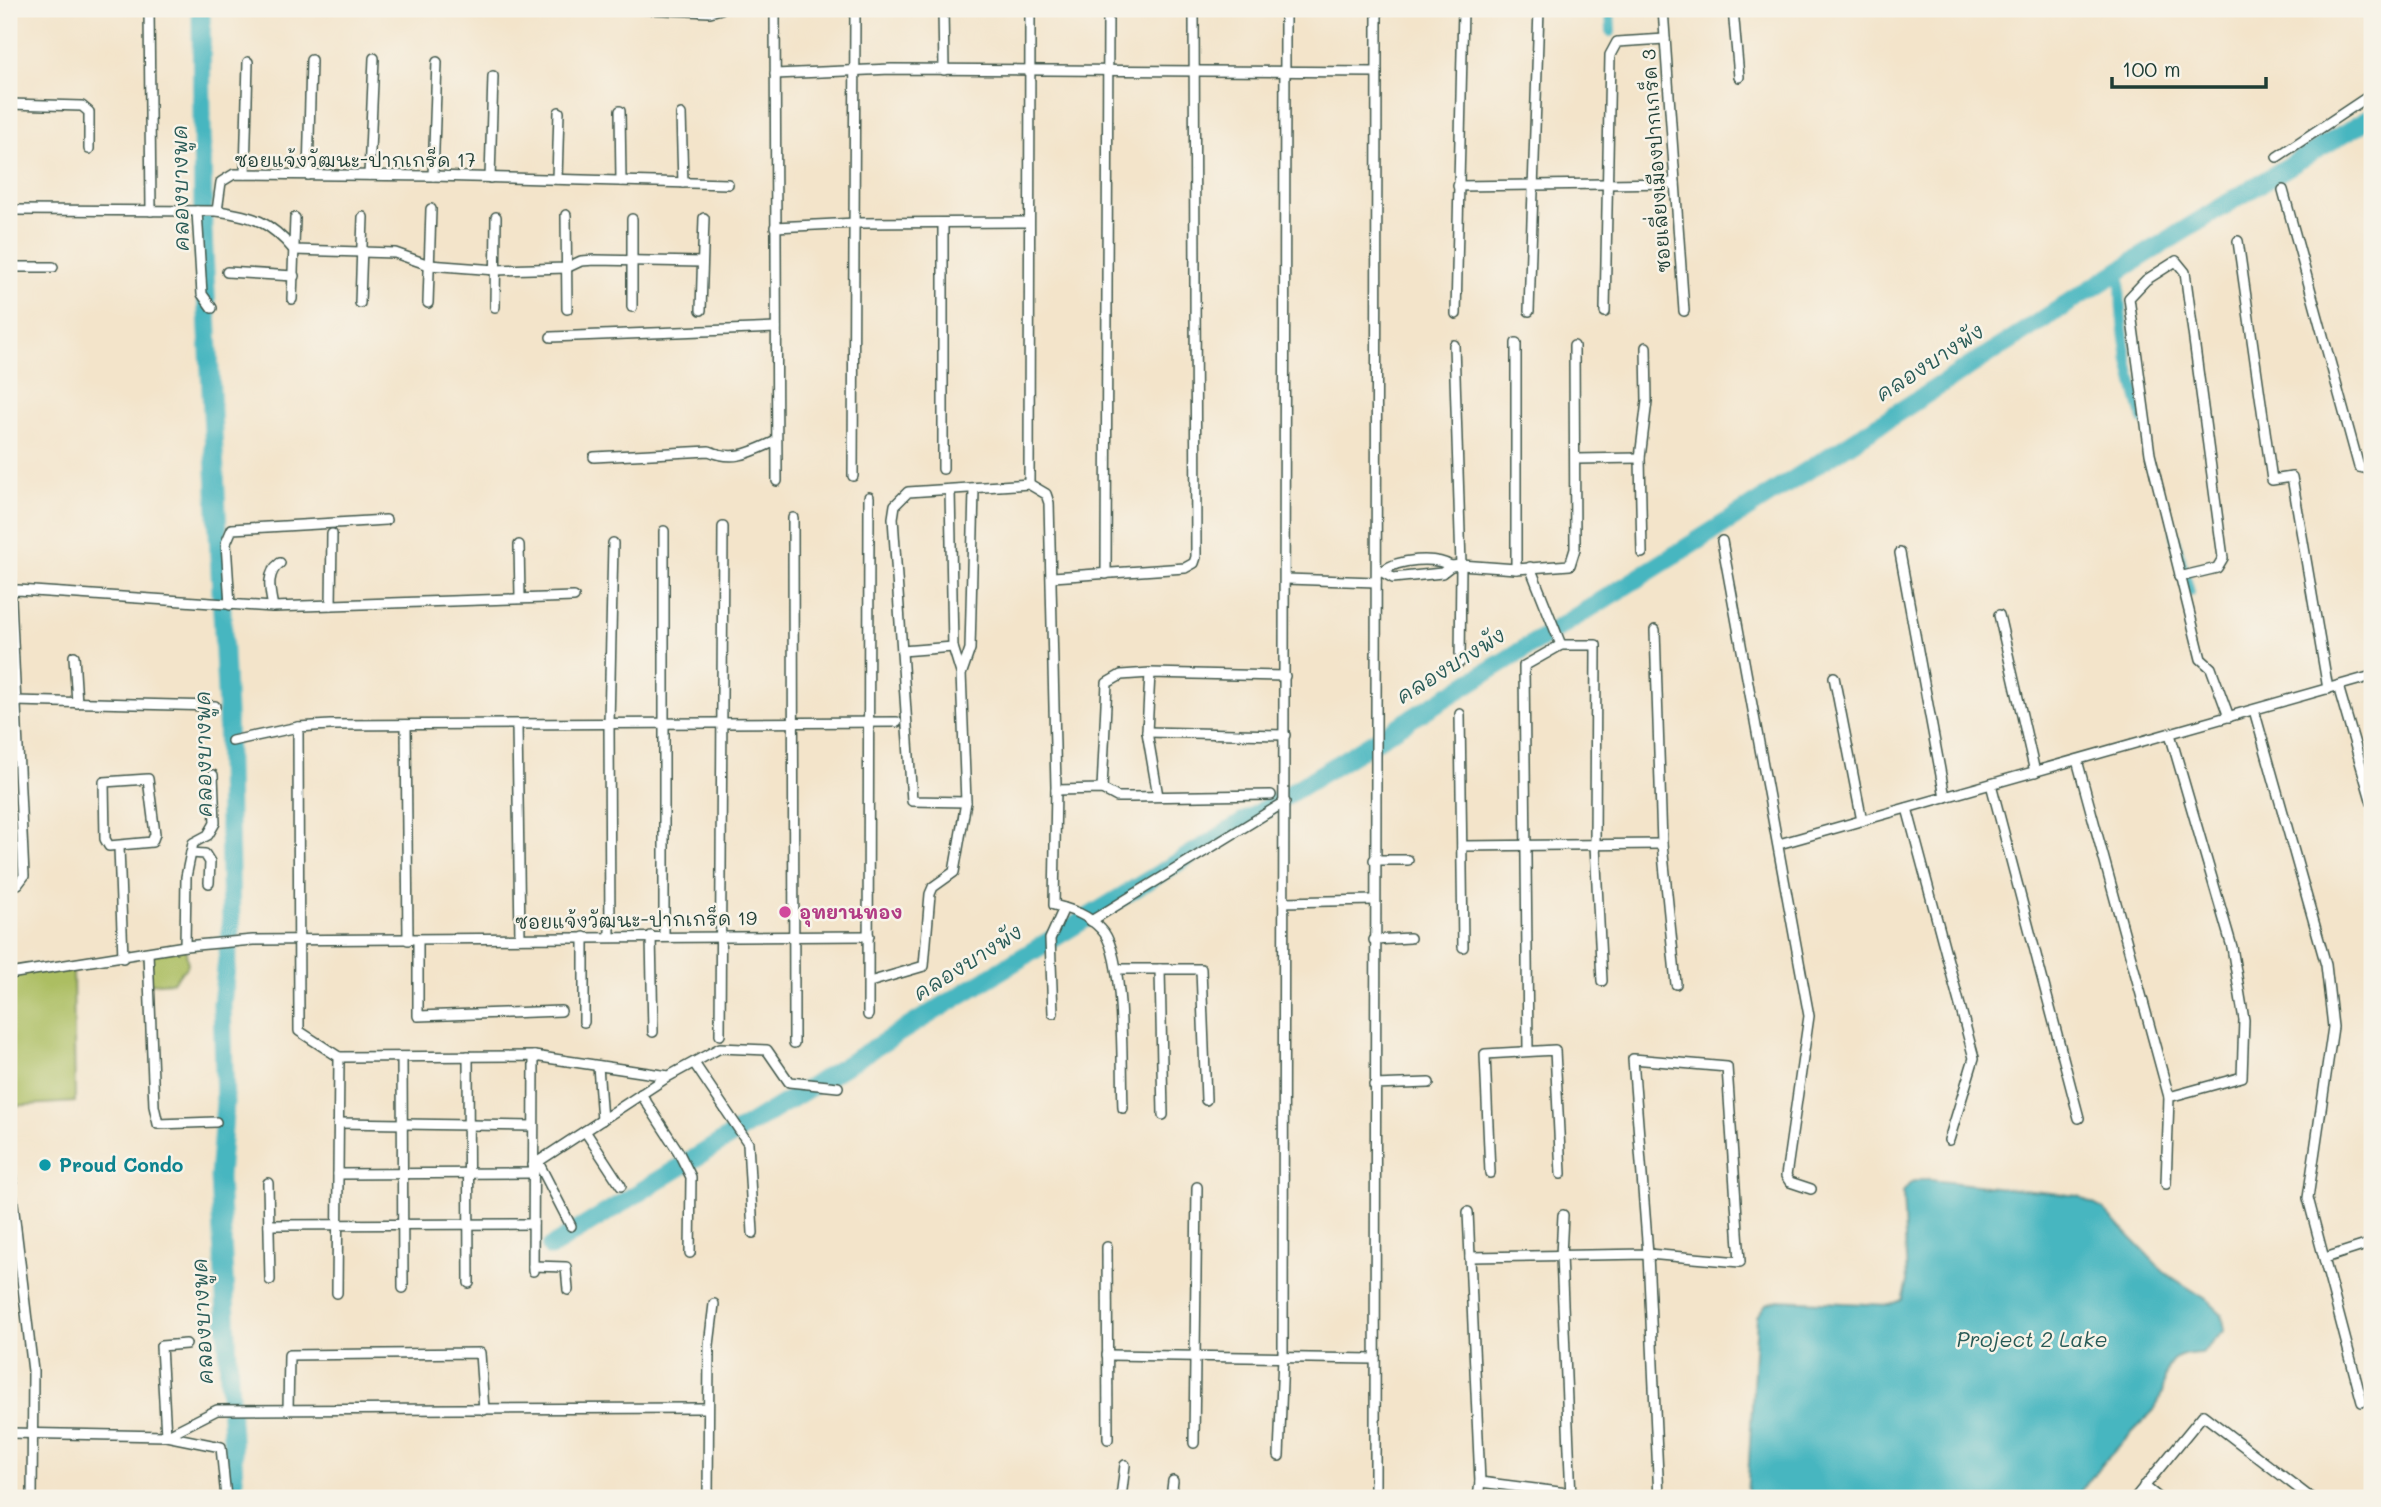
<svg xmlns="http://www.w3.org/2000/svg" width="2381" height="1507" viewBox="0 0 2381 1507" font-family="Mali,'Playpen Sans Thai',sans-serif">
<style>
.green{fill:#acbe62;stroke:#667e4b;stroke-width:2}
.water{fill:#47b6c0;stroke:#337a7a;stroke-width:2}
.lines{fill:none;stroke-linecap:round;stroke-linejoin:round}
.canal{stroke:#47b6c0;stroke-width:10}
.river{stroke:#47b6c0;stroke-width:19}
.minor-casing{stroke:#3f564a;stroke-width:12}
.minor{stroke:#fff;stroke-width:9}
.hotel-dot{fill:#d1479c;stroke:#f7f3e8;stroke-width:2.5}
.culture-dot{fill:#0f9aa8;stroke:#f7f3e8;stroke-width:2.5}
.labels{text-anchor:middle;stroke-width:5;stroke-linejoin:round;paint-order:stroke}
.street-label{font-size:19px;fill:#1f3d34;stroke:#f7f3e8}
.hotel-label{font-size:19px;font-weight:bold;fill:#b23c85;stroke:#f7f3e8;text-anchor:start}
.culture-label{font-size:19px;font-weight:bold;fill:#0d838f;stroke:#f7f3e8;text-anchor:start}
.water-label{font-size:21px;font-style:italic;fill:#295b57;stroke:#f7f3e8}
</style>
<rect width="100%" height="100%" fill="#f7f3e8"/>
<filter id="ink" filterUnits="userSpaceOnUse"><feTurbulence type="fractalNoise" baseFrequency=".0143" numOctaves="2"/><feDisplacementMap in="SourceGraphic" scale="14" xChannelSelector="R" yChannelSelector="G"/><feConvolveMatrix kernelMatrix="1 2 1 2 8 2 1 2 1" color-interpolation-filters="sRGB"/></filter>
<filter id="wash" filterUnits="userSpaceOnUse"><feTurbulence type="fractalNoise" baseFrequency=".00686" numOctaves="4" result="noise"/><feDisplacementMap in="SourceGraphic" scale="28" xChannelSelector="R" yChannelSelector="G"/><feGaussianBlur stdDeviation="1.57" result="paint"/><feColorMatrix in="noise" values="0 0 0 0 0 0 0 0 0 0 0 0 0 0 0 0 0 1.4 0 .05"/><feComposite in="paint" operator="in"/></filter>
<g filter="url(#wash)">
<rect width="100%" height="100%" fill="#f3e4ca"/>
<g class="green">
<path d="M185,946L188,965L173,982L146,984L145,952Z"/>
<path d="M73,968L75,1102L11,1106L9,970Z"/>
</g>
<path class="water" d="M1921,1179L2079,1196L2103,1209L2164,1272L2206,1299L2222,1314L2225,1330L2202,1353C2151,1354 2175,1379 2154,1410L2100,1466L2076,1498H1747L1757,1316L1766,1304L1778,1300L1889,1305L1902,1300L1907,1282L1903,1192L1911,1182Z"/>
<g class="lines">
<g class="canal">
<path d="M1610,9L1611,32"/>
<path d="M2121,270C2117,322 2129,371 2143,421"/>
<path d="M2174,534L2190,592"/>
</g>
<g class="river">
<path d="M201,9L203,231L227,712L231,925L222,1004L225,1103L219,1177L235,1498"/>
<path d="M551,1247C923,1016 1299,791 1670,558C1904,411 2133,256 2372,117"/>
</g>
</g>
</g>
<g filter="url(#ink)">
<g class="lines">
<defs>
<g id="minor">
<path d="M149,9L151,211"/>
<path d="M642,9L710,12L721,9"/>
<path d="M775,9L777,481"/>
<path d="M943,9L944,70"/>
<path d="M1663,9L1684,311"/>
<path d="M1733,9L1739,77"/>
<path d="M775,74L891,69L1377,72"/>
<path d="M9,104L82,106L89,112V149"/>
<path d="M620,111L621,181"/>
<path d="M681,114L683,183"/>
<path d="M2277,157L2372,94"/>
<path d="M245,174L248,62"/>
<path d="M308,175L311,60"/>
<path d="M369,175L374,58"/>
<path d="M433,176L437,62"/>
<path d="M490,178L493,76"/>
<path d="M557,179L559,112"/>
<path d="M1458,186L1675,183"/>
<path d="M2283,190L2359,467L2372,470"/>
<path d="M9,210L217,211L221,182L234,174L433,176L728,184"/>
<path d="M197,211L202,294L212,308"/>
<path d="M217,211C254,216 269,221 294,250L395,253L429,265L496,270L566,268L581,261L595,260L702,262"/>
<path d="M566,215L567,309"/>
<path d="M775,227L856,223L1029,222"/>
<path d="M2238,241L2272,480L2292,477L2328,689"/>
<path d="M9,267H53"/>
<path d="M227,272L294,276"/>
<path d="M292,299L295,218"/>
<path d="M360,303L363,217"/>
<path d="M428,303L431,209"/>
<path d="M495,307L496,217"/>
<path d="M632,307V219"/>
<path d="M701,310L704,218"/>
<path d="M1529,311L1539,9"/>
<path d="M1605,312L1610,55L1617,42L1665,39"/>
<path d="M1456,314L1463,9"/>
<path d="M551,337L776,328"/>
<path d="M1516,343V569"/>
<path d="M1454,345L1461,565L1460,662"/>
<path d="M594,457L709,451C735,462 751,452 776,441"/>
<path d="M1576,459L1640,458"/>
<path d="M943,469V223"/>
<path d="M853,476L855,9"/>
<path d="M1029,484L1030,9"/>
<path d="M793,518L794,1043"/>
<path d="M1722,541L1809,1016L1786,1176L1790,1182L1811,1189"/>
<path d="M519,545L520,597"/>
<path d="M1642,553L1640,458L1647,401L1646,347"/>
<path d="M1900,553L1945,797"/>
<path d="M9,556L24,876L18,884L9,886"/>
<path d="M1530,567L1561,645"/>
<path d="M1377,569L1393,578L1442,573L1451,566L1461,565L1516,569L1570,565L1575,549L1574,346"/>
<path d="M1383,571C1398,559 1435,556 1451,566"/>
<path d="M1106,574L1108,9"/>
<path d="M1053,577L1185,568L1194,563L1196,557L1194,9"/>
<path d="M2179,577L2217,568L2223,558L2185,272L2176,261L2146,280L2129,298L2150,454L2201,659L2211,668L2229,717"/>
<path d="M1286,579L1376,582"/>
<path d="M11,592L18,590L273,607L574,597"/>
<path d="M230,605L226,543L232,529L386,520"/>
<path d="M331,605L332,534"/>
<path d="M273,607C270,591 265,574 280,563"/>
<path d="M1999,615L2035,772"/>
<path d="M1655,630L1662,844L1676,984"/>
<path d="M902,651L953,647"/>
<path d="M74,656L77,703"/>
<path d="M962,672L970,649L974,490"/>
<path d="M1150,673L1147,732L1158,796"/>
<path d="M1834,677L1862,821"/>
<path d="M2338,686L2372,803"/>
<path d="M15,701L215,706"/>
<path d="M2254,710L2326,965L2333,1027L2308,1198L2362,1402"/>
<path d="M1460,714L1463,947"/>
<path d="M406,725L408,940"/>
<path d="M517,725L520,938"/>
<path d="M298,727L299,1031L339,1057L337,1293"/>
<path d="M1147,732L1285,735"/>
<path d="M232,741L298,727L330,725L897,722"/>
<path d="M2077,760L2169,1097"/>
<path d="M148,779L155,834L152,842L109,846L105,839L104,782Z"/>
<path d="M1991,784L2079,1118"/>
<path d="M1102,789L1107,683L1121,675L1150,673L1285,676"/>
<path d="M1056,790L1102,789L1117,797H1131L1271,795"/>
<path d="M966,802L912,801L893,518L895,505L908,492L1029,484L1046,494L1049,503L1056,787L1054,905C1073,910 1088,915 1101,929C1126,953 1121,1070 1123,1108"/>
<path d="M1907,808L1974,1058L1949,1140"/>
<path d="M1779,844L2372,676"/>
<path d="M1462,846L1662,844"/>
<path d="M119,847L123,958"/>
<path d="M191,853L205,854L210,862L209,883"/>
<path d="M1374,860H1408"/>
<path d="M1284,902L1374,900"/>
<path d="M1091,921L1285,802"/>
<path d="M610,936L609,724L613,543"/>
<path d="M651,936L653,1032"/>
<path d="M664,936V531"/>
<path d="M584,937V1022"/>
<path d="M418,940V1016L561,1011"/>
<path d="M1374,940L1410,938"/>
<path d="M185,946L186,877L193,843L208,835L215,823L213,775"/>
<path d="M148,953L154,1106L158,1124L216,1122"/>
<path d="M1118,969H1201L1206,1100"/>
<path d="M1160,969L1163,1115"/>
<path d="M9,974L185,946L253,940L869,936"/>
<path d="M873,981L924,966L930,894L933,887L954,872L966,802L961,673L953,647L950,490"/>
<path d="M1053,1013L1050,939L1064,908"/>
<path d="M868,1015L869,497"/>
<path d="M720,1035L723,527"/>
<path d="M1528,1050L1524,666L1561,645H1596L1595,845L1602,981"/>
<path d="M468,1056L469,1283"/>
<path d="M339,1057L534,1056L668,1076"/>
<path d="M402,1057L403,1288"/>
<path d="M694,1063L748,1143L753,1233"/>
<path d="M598,1066L602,1120"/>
<path d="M1374,1085L1429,1083"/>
<path d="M641,1094L678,1151L691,1177L690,1253"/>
<path d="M9,1120L12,1195L33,1371L32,1498"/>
<path d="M338,1123L533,1126"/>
<path d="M585,1131L621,1186"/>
<path d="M538,1162L571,1226"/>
<path d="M533,1165L669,1076L720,1048L767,1050L789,1082L838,1087"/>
<path d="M1490,1173L1485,1054L1555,1050L1561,1174"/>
<path d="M338,1174L534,1173"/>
<path d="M268,1183L270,1280"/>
<path d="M2166,1184L2169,1097L2242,1077L2244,1020L2232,947L2170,734"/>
<path d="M1468,1212L1480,1482L1478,1498"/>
<path d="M1563,1215L1561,1256L1571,1498"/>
<path d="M269,1225L533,1224"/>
<path d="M1107,1247L1108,1439"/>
<path d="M1470,1257L1648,1254L1740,1262L1727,1067L1633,1059L1648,1254L1659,1498"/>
<path d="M2325,1258L2372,1243"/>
<path d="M533,1266L566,1267L568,1290"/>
<path d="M533,1271L534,1056"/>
<path d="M1107,1355L1374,1359"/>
<path d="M288,1410L289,1355L480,1353L484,1410"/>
<path d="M9,1433L166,1436L161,1346L186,1344"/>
<path d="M166,1436L217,1410L707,1408"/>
<path d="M166,1436L221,1447L226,1498"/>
<path d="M1194,1443L1197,1187"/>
<path d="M1279,1456L1283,1357L1285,9"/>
<path d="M1480,1482L1607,1498"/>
<path d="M2144,1486L2159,1498"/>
<path d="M708,1498L709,1345L714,1304"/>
<path d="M1121,1498L1125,1465"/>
<path d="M1171,1498L1173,1481"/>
<path d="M1375,1498L1377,9"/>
<path d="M2135,1498L2203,1415L2311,1498"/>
</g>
</defs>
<use href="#minor" class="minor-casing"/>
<use href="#minor" class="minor"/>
</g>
</g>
<circle class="hotel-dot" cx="785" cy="912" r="7"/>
<circle class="culture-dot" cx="45" cy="1165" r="7"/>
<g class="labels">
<g class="street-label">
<text x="355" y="167">ซอยแจ้งวัฒนะ-ปากเกร็ด 17</text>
<text transform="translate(1656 161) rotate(-94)" y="7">ซอยเลี่ยงเมืองปากเกร็ด 3</text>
<text transform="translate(636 920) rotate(-1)" y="7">ซอยแจ้งวัฒนะ-ปากเกร็ด 19</text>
</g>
<g class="hotel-label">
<text x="799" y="919">อุทยานทอง</text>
</g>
<g class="culture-label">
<text x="59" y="1172">Proud Condo</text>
</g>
<g class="water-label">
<text transform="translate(181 188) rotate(-91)" y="7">คลองบางพูด</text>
<text transform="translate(1930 363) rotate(-33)" y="7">คลองบางพัง</text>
<text transform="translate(1451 666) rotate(-32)" y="7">คลองบางพัง</text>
<text transform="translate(204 754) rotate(-91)" y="7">คลองบางพูด</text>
<text transform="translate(968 963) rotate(-32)" y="7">คลองบางพัง</text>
<text transform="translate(203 1321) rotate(-93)" y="7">คลองบางพูด</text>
<text x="2032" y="1347">Project 2 Lake</text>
</g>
</g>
<rect width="2381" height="1507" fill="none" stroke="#f7f3e8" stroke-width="35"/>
<path d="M2112 77v10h154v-10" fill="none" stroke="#1f3d34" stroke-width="3.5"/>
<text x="2122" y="77" font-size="21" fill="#1f3d34" stroke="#f7f3e8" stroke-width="5" paint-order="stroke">100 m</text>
</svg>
